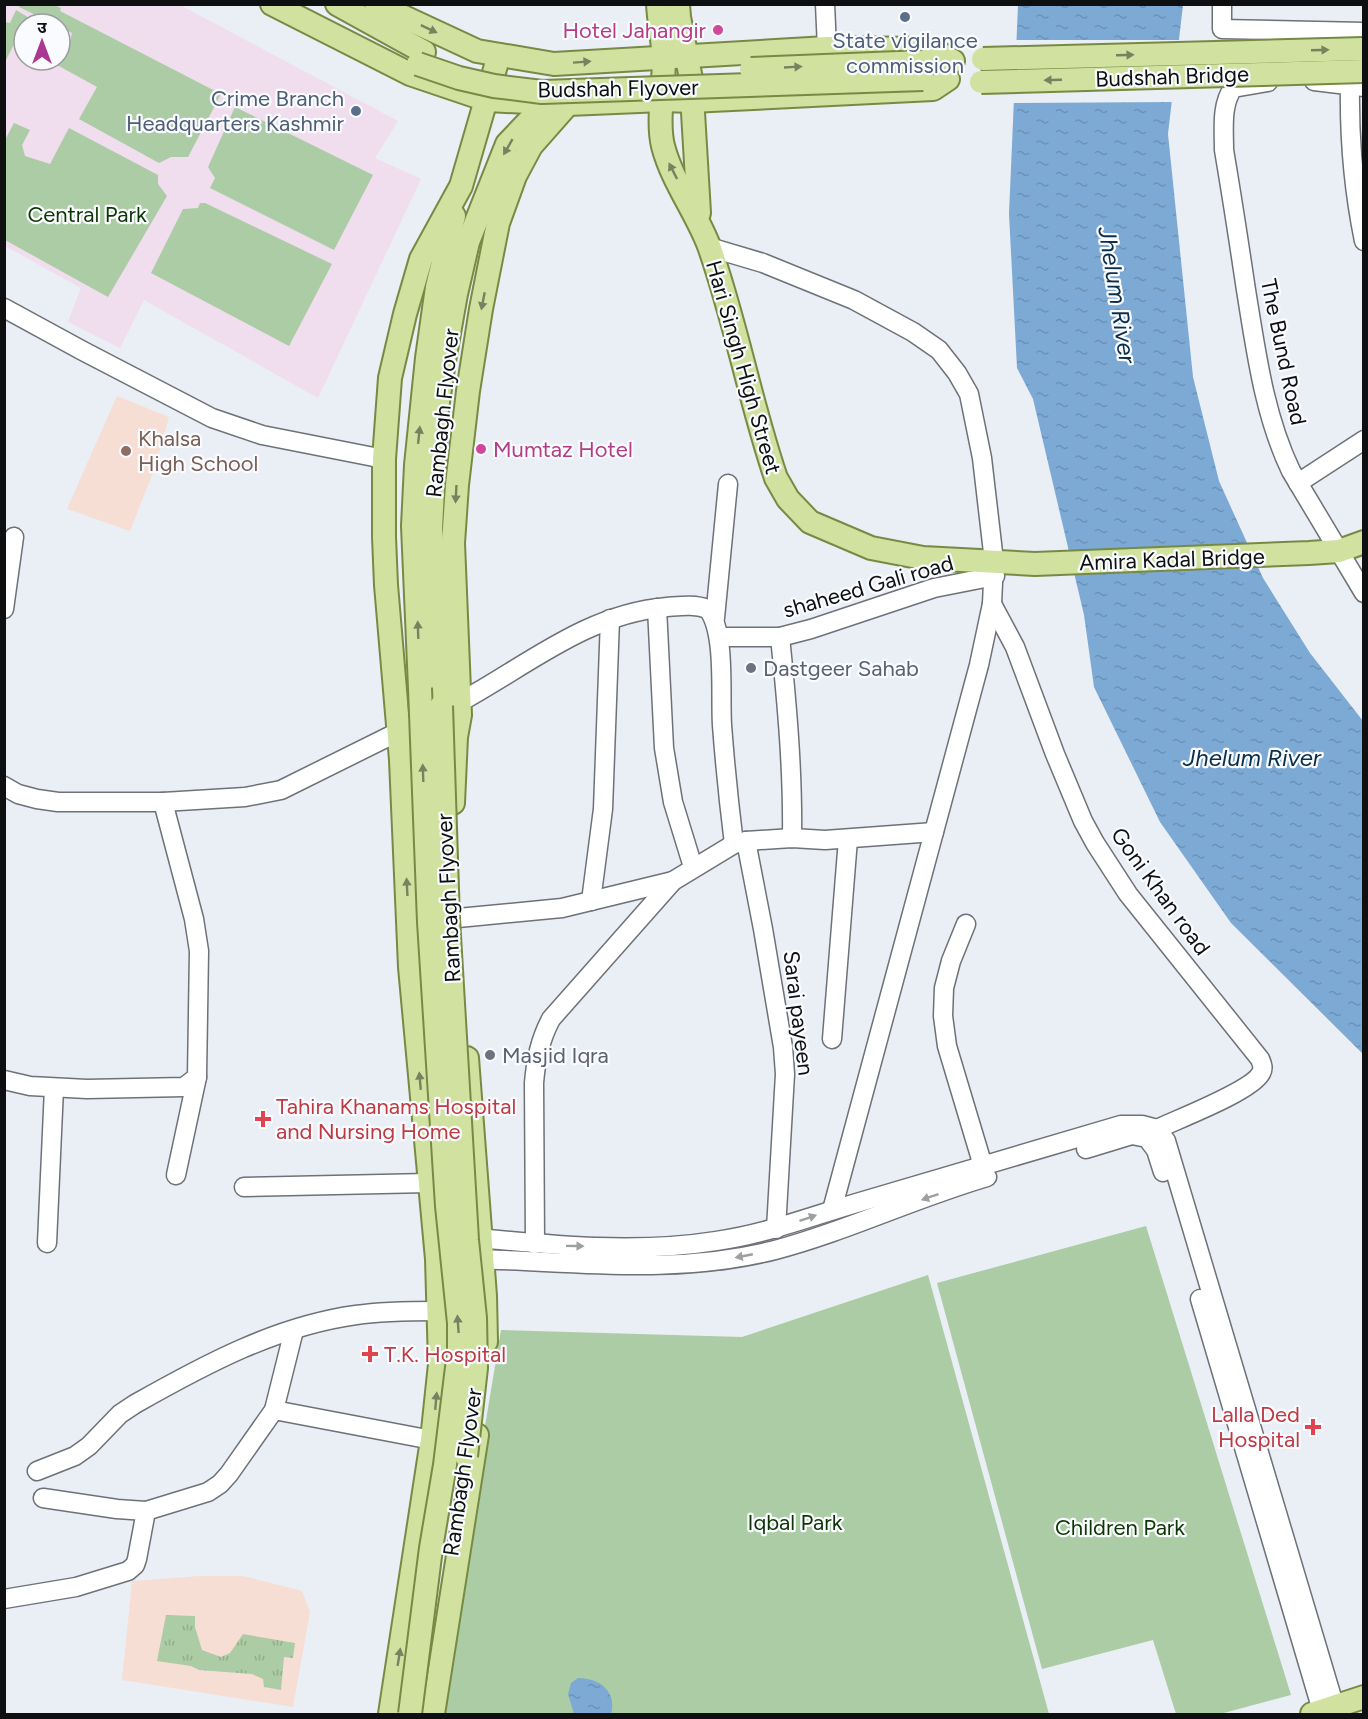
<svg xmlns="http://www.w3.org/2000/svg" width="1368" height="1719" viewBox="0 0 1368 1719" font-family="Figtree,'Noto Sans Devanagari',sans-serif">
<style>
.commercial{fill:#f0ddee;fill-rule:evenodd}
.education{fill:#f7ded5}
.grass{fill:url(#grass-tufts)}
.park{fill:#abcca4}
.water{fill:url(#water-ripples)}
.pier{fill:#eaeef5}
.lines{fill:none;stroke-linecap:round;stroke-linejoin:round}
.minor-casing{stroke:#6e7177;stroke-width:21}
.major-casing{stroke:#778a44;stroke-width:26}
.minor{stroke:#fff;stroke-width:18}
.major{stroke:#d0e1a0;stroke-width:22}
.major-bridge-casing{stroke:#778a44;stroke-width:26;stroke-linecap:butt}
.major-bridge{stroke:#d0e1a0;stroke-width:22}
.oneway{fill:#788260}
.oneway2{fill:#9e9fa0}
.service-dot{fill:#5c6f8a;stroke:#fafbfe;stroke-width:2}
.hotel-dot{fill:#d1479c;stroke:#fafbfe;stroke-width:2}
.education-dot{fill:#8d6e63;stroke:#fafbfe;stroke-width:2}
.worship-dot{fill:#6b7280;stroke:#fafbfe;stroke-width:2}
.health-dot{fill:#e0444e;stroke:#fafbfe;stroke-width:2}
.labels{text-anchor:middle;stroke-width:4.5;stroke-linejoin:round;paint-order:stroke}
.hotel-label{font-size:22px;fill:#b23c85;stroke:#fafbfe;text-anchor:end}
.service-label{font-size:22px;fill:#4e5e75;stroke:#fafbfe}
.street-label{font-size:22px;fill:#0d0f11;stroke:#fafbfe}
.park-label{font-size:22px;fill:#0e3605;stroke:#fafbfe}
.education-label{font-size:22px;fill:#785e54;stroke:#fafbfe;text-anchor:start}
.worship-label{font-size:22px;fill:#5b616d;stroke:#fafbfe;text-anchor:start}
.health-label{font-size:22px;fill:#be3a42;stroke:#fafbfe;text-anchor:start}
.water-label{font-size:24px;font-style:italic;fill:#0b2e4a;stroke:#fafbfe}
</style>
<defs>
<pattern id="grass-tufts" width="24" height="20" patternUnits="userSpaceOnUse" patternTransform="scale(1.5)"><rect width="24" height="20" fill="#abcca4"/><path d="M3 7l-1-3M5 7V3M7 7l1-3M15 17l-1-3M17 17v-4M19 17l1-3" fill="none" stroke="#92ae8c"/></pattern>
<pattern id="water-ripples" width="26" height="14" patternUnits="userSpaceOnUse" patternTransform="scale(1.5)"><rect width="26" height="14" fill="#7daad5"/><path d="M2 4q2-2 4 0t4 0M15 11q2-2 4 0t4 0" fill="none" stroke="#6b91b6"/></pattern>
</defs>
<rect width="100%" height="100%" fill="#eaeef5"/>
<path class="commercial" d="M4,5H180L398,121L375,158L421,179L318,398L144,300L120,348L68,322L81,288L5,246ZM24,24H60V60H24Z"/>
<g class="education">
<path d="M117,396L169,417L154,470L130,531L67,509Z"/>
<path d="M199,1576H243L302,1591L310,1612L293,1707L122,1680L132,1581Z"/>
</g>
<path class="grass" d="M166,1615L195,1616V1627L202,1650L221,1657L230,1653L243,1634L295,1643L293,1658L284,1657L281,1690L264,1687L263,1679L252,1674L199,1670L191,1666L157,1661Z"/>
<g class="park">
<path d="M20,5H54L61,8L60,11L221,94L188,157H171L159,163L79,119L97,87L57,65L70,41L72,33L60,27V24H54L19,7Z"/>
<path d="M16,10L39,24H24V46L15,42L5,62V22L10,23Z"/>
<path d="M235,107L373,175L334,250L210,188L215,178L208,167Z"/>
<path d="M14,123L30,130L22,145L25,156L50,164L69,128L158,175V184L167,196L108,297L5,240V140Z"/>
<path d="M200,203H205L332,264L289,346L151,273L183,209L198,208Z"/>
<path d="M1146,1226L1291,1695L1220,1714H1176L1153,1640L1042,1669L937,1283Z"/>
<path d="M928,1275L1049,1714H437L501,1330L742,1337Z"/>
</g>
<g class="water">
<path d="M1018,5H1183L1168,134L1193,377L1219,481L1263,578L1310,653L1363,721V1054L1231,923L1160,822L1094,687L1084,615L1033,399L1017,368L1009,214Z"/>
<path d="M578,1678C600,1678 617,1692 611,1714H574L568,1694L571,1683Z"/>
</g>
<path class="pier" d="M1014,40H1181L1174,102L1011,103Z"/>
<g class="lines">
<defs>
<g id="minor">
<path d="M825,4L827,48"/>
<path d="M1222,4V29L1364,32"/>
<path d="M1314,81L1364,87"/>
<path d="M1268,82L1233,88C1221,105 1224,129 1224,150C1232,197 1239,243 1246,290C1256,351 1264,415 1291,471L1364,593"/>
<path d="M1350,85C1349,140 1353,187 1364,241"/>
<path d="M709,247L763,263L854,300L913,332L939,350L957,373L969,394L982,458L994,561L992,604L979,665L832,1210"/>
<path d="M4,308L83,351L212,418L262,435L384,459"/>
<path d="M1298,483L1364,440"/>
<path d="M992,604L1015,647L1055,754L1083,821L1095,843L1128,894L1260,1059C1262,1064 1264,1068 1261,1073C1252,1091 1178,1119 1157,1129"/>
<path d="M657,608L664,748L673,802L693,867"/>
<path d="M4,609L14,537"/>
<path d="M715,618L728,484"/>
<path d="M719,637H780L811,629L934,588L995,576"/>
<path d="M780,637C787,704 793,771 792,838"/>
<path d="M449,708C521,671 583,614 667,607C681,606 694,604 708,609C726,633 720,694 722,725C725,765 729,804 734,844"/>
<path d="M4,786L18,794L37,799L58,802H163L245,797L281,790L410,726"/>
<path d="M746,841L763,929L783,1047L785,1074L776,1229"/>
<path d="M591,901L603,809L610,619"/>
<path d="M458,918L562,908L673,881"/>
<path d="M966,924L951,961L944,988L943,1016L947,1046L983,1166"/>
<path d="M832,1039L848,839"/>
<path d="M4,1080L30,1086L87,1089L184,1087L197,1077L199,951L194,919L163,802"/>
<path d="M1086,1149L1132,1135L1147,1138L1156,1150L1163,1172"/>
<path d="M176,1175L197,1077"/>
<path d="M244,1187L428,1183"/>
<path d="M468,1237C550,1245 634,1254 716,1241C766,1234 812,1216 860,1202C947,1177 1034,1151 1121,1125H1142L1157,1129L1166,1141L1337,1714"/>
<path d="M47,1243L54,1088"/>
<path d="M535,1244L534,1083C536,1059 540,1040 551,1019L673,881L734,844L746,841L792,838L825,840L934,832"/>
<path d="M470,1259C573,1261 673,1276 775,1250C847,1231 915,1198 987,1177"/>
<path d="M1200,1299L1323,1714"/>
<path d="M274,1410L294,1330"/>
<path d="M37,1471L75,1456L89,1446L120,1414L135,1404C204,1365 276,1326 356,1315C383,1311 411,1311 438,1311"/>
<path d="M43,1498L117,1509L146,1511L208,1492L220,1484L229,1474L274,1410L432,1440"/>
<path d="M4,1599L76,1587L128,1571L135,1565L137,1559L146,1511"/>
</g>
<g id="major">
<path d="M272,4L410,74L487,100L568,104L663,100L691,101L933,89L948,79"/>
<path d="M337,4L424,52"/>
<path d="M376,4L477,51L554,64L827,48L932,49L953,61"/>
<path d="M658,4C659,23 663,41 664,59C664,85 657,122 663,146C672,181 696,212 709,246C736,322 750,402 776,478L788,499L810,522L871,548L923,558L1035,564L1309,553L1339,551L1364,542"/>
<path d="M678,4L679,17L691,79L699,213"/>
<path d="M420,688L413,526L416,465L427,358L437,287L454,216"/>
<path d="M441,706L438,614L431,529L437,409L444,361L456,294L468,242L507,144L546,103"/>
<path d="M453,803L456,737L460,715L453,543L457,485L468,391L481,309L498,223L515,176L531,146L568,104"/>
<path d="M467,1058L485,1296L486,1342"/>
<path d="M390,1714L432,1440L440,1364L437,1259L410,967L401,760L386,585L384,537V459L390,378L405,314L421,259L461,186L499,55"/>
<path d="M433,1714L477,1435"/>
<path d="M1312,1714L1364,1697"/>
</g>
</defs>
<use href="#minor" class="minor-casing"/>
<use href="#major" class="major-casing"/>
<use href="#minor" class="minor"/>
<use href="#major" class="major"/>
<defs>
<g id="major-bridge">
<path d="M983,59L1364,49"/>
<path d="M418,64L459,78L494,86L542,92L923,79"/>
<path d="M751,69L923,62"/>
<path d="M981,82L1364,71"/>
<path d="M441,706L448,919L467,1240L475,1318L476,1368L466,1456"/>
<path d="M410,1714L431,1548L445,1465L459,1351V1323L447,1206L429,922L420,688"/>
</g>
</defs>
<use href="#major-bridge" class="major-bridge-casing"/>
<use href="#major-bridge" class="major-bridge"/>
</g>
<defs><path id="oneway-solid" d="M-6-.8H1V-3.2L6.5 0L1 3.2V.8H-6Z" transform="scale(1.5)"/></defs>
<g class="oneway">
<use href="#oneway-solid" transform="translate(429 29) rotate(25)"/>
<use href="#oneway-solid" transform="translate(1320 50) rotate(-2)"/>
<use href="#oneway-solid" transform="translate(1125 55) rotate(-2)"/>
<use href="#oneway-solid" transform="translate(582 62) rotate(-4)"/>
<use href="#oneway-solid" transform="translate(793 67) rotate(-3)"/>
<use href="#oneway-solid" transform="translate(1053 80) rotate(178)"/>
<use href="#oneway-solid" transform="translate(508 147) rotate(120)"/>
<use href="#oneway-solid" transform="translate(673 171) rotate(-117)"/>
<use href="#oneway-solid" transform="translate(483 301) rotate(101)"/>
<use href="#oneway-solid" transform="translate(419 435) rotate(-84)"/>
<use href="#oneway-solid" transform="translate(456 494) rotate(93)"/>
<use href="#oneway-solid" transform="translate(418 630) rotate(-92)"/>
<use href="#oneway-solid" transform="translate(423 773) rotate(-92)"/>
<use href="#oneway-solid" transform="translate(407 887) rotate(-93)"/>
<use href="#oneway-solid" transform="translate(420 1081) rotate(-95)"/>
<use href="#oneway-solid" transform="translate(458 1324) rotate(-94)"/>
<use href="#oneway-solid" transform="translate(436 1401) rotate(-85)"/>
<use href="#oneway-solid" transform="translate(399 1657) rotate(-81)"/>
</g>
<g class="oneway2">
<use href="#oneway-solid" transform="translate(930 1197) rotate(161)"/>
<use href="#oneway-solid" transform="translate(808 1218) rotate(-19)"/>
<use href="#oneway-solid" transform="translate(575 1246) rotate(1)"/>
<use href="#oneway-solid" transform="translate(744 1256) rotate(169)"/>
</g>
<g class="service-dot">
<circle cx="905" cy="17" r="6"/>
<circle cx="356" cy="111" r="6"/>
</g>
<g class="hotel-dot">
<circle cx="718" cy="30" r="6"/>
<circle cx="481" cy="449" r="6"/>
</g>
<circle class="education-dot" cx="126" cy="451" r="6"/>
<g class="worship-dot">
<circle cx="751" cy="668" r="6"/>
<circle cx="490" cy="1055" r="6"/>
</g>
<g class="health-dot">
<path d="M260 1110h6v6h6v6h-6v6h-6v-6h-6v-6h6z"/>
<path d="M367 1345h6v6h6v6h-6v6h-6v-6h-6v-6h6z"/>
<path d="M1310 1418h6v6h6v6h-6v6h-6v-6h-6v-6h6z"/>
</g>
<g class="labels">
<g class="hotel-label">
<text x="706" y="38">Hotel Jahangir</text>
<text x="493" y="457" text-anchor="start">Mumtaz Hotel</text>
</g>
<g class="service-label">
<text x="905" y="48">State vigilance<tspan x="905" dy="25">commission</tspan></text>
<text x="344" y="106" text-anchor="end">Crime Branch<tspan x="344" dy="25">Headquarters Kashmir</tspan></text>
</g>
<g class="street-label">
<text transform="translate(1172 76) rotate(-2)" y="8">Budshah Bridge</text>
<text transform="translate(618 88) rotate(-1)" y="8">Budshah Flyover</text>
<text transform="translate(1284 352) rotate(78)" y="8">The Bund Road</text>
<text transform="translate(744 367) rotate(74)" y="8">Hari Singh High Street</text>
<text transform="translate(442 413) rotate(-84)" y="8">Rambagh Flyover</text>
<text transform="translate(1172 559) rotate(-2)" y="8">Amira Kadal Bridge</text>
<text transform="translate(868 586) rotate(-16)" y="8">shaheed Gali road</text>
<text transform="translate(1161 891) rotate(54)" y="8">Goni Khan road</text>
<text transform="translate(448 898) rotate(-93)" y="8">Rambagh Flyover</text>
<text transform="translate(799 1013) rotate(83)" y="8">Sarai payeen</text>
<text transform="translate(462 1472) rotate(-82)" y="8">Rambagh Flyover</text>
</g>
<g class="park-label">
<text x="87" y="222">Central Park</text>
<text x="795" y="1530">Iqbal Park</text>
<text x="1120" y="1535">Children Park</text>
</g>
<g class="education-label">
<text x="138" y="446">Khalsa<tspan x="138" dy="25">High School</tspan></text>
</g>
<g class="worship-label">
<text x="763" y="676">Dastgeer Sahab</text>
<text x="502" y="1063">Masjid Iqra</text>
</g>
<g class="health-label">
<text x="276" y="1114">Tahira Khanams Hospital<tspan x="276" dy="25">and Nursing Home</tspan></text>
<text x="384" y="1362">T.K. Hospital</text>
<text x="1300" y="1422" text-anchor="end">Lalla Ded<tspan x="1300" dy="25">Hospital</tspan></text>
</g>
<g class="water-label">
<text transform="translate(1117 295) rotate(81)" y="8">Jhelum River</text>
<text x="1252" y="766">Jhelum River</text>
</g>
</g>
<rect width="1368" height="1719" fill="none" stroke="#0d0f11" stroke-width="12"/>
<g transform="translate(42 42)"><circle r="28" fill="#fafbfe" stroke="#9b9d9f" stroke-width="1.5"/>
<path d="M0-4.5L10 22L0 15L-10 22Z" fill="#aa3792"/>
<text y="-9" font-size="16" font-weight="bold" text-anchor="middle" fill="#0d0f11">उ</text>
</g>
</svg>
